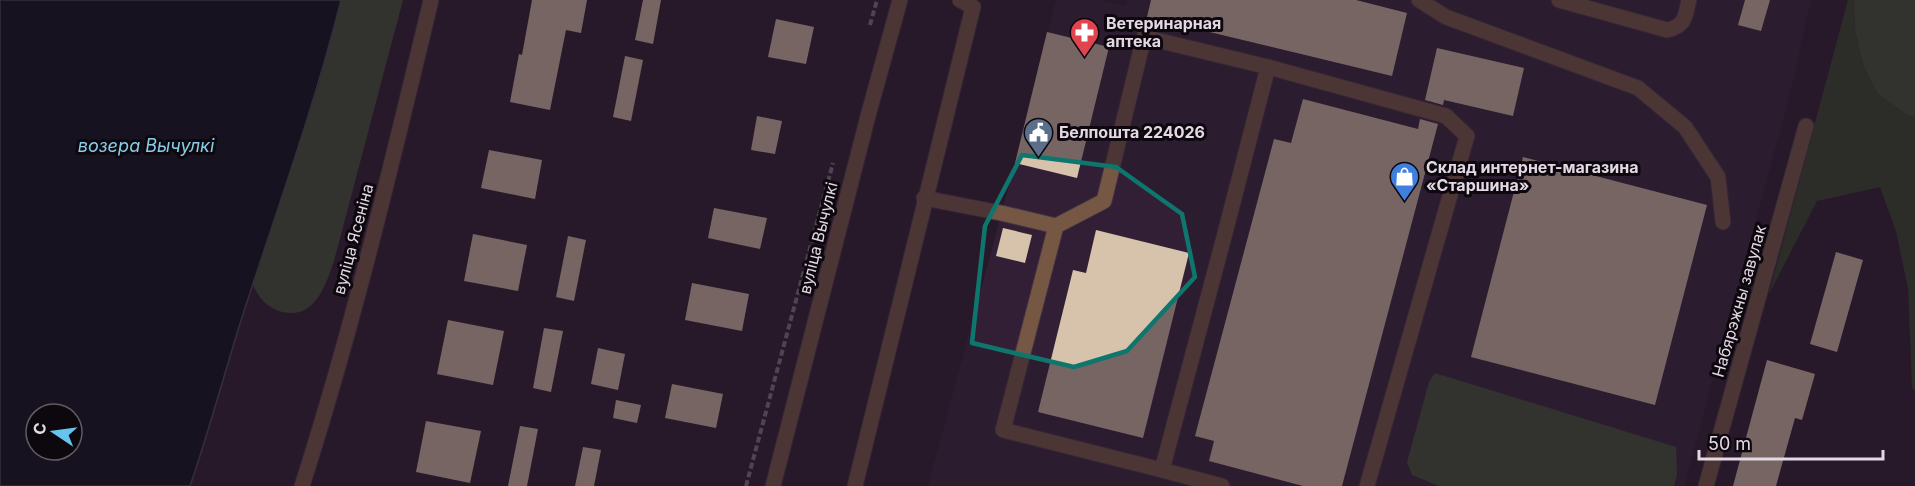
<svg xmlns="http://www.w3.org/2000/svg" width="1915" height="486" viewBox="0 0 1915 486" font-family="Inter,sans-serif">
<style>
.built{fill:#321f35}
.green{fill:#324329}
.forest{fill:#3f5235}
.water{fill:#000a12;stroke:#444851;stroke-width:1.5;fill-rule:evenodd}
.building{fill:#d7c2ab}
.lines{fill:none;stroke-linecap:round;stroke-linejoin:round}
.minor-casing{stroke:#423444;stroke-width:17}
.path{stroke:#827583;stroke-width:4;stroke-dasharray:6 3;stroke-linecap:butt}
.minor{stroke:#765744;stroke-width:15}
.marked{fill:none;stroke:#0f766e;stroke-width:4.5;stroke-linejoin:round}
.labels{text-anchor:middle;stroke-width:6;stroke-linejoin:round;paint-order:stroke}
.poi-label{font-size:16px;font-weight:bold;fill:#e3d8e4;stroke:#0d070e;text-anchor:start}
.street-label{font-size:16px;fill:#e3d8e4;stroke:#0d070e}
.water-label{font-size:18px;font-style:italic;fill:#85cdea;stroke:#0d070e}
</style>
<rect width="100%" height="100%" fill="#28192a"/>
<path class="built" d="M1056,0H1099L1125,6L1127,0H1811L1790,94L1684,486H928L1015,163Z"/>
<path class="green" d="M1848,0H1854L1855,30L1863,64L1877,93L1907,115L1915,117V392L1912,387L1908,288L1896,231L1880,187L1817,201L1769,294Z"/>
<g class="forest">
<path d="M341,0H403L334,261C325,287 314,322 279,311C265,306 259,297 253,285L318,87Z"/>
<path d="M1854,0H1915V117L1907,115L1877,93L1863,64L1855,30Z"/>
<path d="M1435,373L1676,447L1677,475L1674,486H1439L1412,475L1407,462L1429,382Z"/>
</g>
<path class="water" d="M0,0H341C313,112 273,220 238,330C222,382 208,434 190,486H0ZM36,414H72V450H36Z"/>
<g class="building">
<path d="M532,0H587L581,33L566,30L550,110L510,102L519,54L522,55Z"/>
<path d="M643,0H661L653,44L635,40Z"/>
<path d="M1151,0H1356L1407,13L1392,76L1147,17Z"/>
<path d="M1745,0H1770L1761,31L1738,25Z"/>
<path d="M776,19L814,27L806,64L768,57Z"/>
<path d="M1047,32L1109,47L1077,178L1015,163Z"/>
<path d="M1437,48L1524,68L1513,116L1444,100L1443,105L1425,100Z"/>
<path d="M625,56L643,60L631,121L613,117Z"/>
<path d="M1303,99L1418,129L1420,119L1438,124L1342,486H1303L1209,461L1214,441L1195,436L1274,139L1291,143Z"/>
<path d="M757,116L782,121L775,154L751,150Z"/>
<path d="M489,150L542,160L535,199L481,188Z"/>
<path d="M1523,157L1707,205L1655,405L1471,357Z"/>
<path d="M714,208L767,218L760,249L708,238Z"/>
<path d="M1003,228L1032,235L1025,263L996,256Z"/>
<path d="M1096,230L1189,253L1143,438L1038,412L1073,270L1086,273Z"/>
<path d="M473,234L527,245L518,291L464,281Z"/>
<path d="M568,236L586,240L574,301L556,297Z"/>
<path d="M1836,252L1863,260L1837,352L1810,344Z"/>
<path d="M692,283L749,294L742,331L685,320Z"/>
<path d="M448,320L504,331L493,385L437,374Z"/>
<path d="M544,328L563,331L551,392L533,388Z"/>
<path d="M598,348L625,354L618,390L591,384Z"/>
<path d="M1767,360L1815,374L1802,420L1795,418L1776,486H1733Z"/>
<path d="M672,384L723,394L716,428L665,418Z"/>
<path d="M616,400L641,405L637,423L613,418Z"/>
<path d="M426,421L481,431L470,483L416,472Z"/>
<path d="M520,426L538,429L527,486H508Z"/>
<path d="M583,447L601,450L594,486H575Z"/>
</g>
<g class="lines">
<defs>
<g id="minor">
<path d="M1419,0L1446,17L1638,88L1685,127L1718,177L1723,222"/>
<path d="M1559,0L1667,30C1686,26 1685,16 1689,0"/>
<path d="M1268,67L1446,116L1467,136L1367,486"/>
<path d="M924,198L1001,213L1056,226L1003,430L1162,470L1224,237L1268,67L1144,37L1104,201L1056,226"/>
<path d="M1162,470L1222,486"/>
<path d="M302,486C353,327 392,163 431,0"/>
<path d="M773,486L868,116L900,0"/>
<path d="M855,486L973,7L960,0"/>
<path d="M1706,486L1806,126"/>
</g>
</defs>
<use href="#minor" class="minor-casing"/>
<g class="path">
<path d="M870,25L877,0"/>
<path d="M746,486L833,163"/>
</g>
<use href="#minor" class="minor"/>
</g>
<path d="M0 0H1915V486H0ZM1022,155L1116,167L1182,214L1195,277L1127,351L1074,367L972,343L985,226Z" fill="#28192a" fill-opacity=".55" fill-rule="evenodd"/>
<path class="marked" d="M1022,155L1116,167L1182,214L1195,277L1127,351L1074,367L972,343L985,226Z"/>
<defs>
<symbol id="pharmacy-pin" viewBox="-11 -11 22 30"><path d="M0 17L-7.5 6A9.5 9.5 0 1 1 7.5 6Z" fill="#e0444e" stroke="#0d070e"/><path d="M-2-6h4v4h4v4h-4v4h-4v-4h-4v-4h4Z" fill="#fff"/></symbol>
<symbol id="civic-pin" viewBox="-11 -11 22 30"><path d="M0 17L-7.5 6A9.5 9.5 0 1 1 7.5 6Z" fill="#5c6f8a" stroke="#0d070e"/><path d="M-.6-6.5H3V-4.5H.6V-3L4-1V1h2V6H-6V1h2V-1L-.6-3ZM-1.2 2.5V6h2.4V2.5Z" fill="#fff"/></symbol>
<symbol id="shop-pin" viewBox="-11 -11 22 30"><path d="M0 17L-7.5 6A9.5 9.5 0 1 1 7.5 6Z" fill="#3f7fe0" stroke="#0d070e"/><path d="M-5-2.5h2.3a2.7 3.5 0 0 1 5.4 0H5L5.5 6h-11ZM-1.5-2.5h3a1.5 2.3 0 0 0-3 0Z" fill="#fff"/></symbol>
</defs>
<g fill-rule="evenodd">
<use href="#pharmacy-pin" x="1068" y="16" width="33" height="45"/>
<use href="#civic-pin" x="1022" y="116" width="33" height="45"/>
<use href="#shop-pin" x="1388" y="160" width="33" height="45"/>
</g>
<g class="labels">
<g class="poi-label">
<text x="1106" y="29">Ветеринарная<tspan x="1106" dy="18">аптека</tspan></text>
<text x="1059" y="138">Белпошта 224026</text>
<text x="1426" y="173">Склад интернет-магазина<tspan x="1426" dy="18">«Старшина»</tspan></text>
</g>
<g class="street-label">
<text transform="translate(818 238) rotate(-76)" y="6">вуліца Вычулкі</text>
<text transform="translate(353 239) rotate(-75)" y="6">вуліца Ясеніна</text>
<text transform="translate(1739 301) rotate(-74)" y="6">Набярэжны завулак</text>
</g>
<g class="water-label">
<text x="146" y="152">возера Вычулкі</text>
</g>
</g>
<g transform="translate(54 432) rotate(283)"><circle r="28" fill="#0d070e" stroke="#635b64" stroke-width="1.5"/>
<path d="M0-4.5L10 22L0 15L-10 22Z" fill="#66c4ef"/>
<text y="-9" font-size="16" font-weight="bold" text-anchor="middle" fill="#e3d8e4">С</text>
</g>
<path d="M1699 450v9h184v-9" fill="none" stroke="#e3d8e4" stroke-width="3"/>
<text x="1708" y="450" font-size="18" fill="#e3d8e4" stroke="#0d070e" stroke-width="4.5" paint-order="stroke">50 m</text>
</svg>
